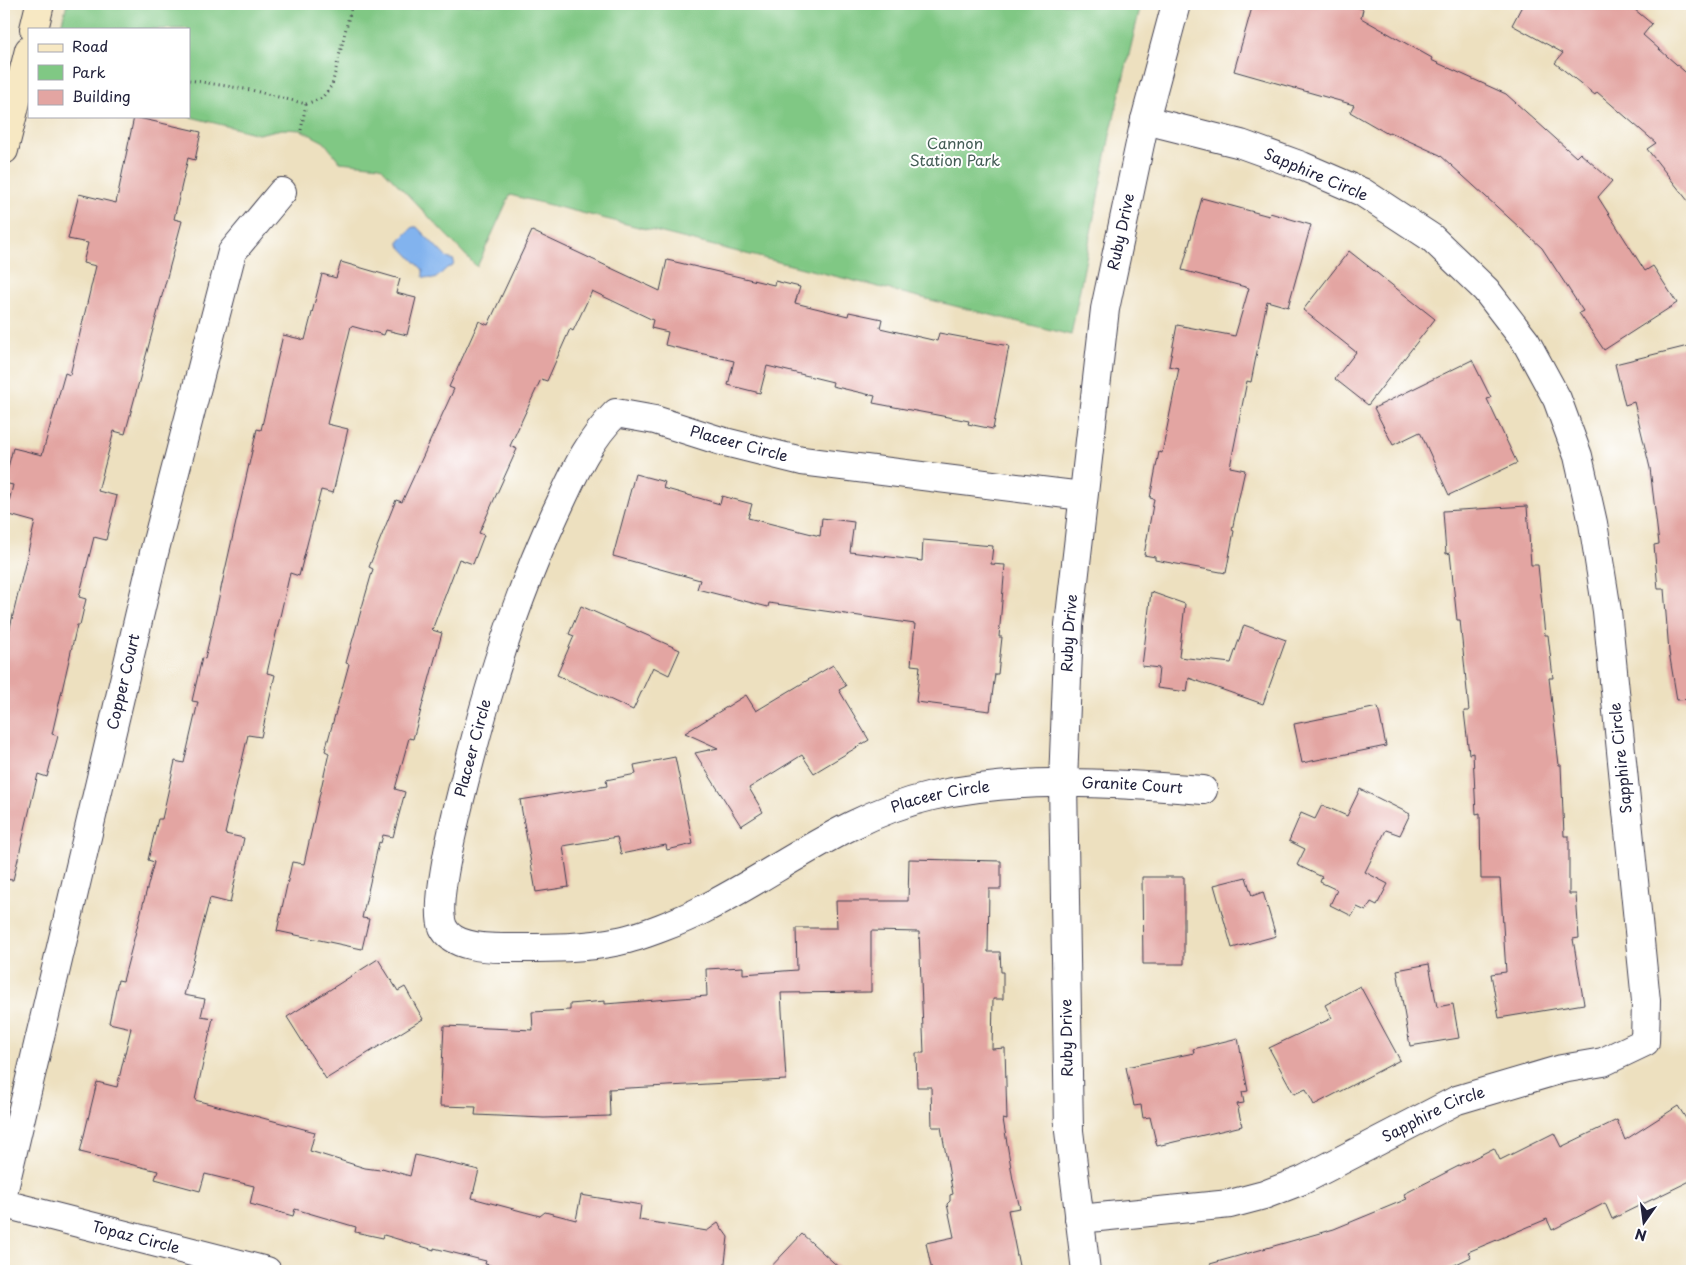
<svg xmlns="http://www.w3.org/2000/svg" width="1696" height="1275" viewBox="0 0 1696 1275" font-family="'Playpen Sans',sans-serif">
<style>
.green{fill:#80c884;stroke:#517560}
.water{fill:#82b3ee;stroke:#526a94}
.building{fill:#e3a5a2}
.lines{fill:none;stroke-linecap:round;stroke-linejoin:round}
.minor-casing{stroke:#403e4f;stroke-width:30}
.secondary-casing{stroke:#403e4f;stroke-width:30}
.path{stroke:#403e4f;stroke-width:3;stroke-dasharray:1 4;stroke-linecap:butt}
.minor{stroke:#fff;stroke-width:28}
.secondary{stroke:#f7e8c3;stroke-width:28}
.labels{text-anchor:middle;stroke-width:4;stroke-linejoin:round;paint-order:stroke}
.park-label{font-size:15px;fill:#435c55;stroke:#fff}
.street-label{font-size:15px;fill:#22223b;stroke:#fff}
</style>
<rect width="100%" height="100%" fill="#fff"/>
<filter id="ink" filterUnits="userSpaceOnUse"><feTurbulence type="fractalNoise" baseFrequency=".02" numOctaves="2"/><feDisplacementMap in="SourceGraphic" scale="10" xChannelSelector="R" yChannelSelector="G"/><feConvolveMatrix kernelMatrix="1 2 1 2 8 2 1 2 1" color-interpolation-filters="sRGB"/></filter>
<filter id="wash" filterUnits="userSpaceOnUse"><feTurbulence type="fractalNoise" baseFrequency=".0096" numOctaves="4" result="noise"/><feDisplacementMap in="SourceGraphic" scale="20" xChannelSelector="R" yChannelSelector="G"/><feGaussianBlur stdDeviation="1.12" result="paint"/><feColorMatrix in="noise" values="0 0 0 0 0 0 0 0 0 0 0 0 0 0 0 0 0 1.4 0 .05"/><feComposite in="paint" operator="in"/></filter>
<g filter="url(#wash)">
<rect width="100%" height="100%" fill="#ede0bf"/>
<path class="green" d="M67,4H1141L1110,135L1071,335L510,195L477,267L380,166L340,162L324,142L301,130L282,129L258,134L187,116L189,29H60Z"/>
<path class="water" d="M413,227H417L447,258L454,260L453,266L447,268L435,279L423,277V270L399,245V241Z"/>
<g id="blocks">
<g class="building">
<path d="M1253,4H1346L1363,9L1361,18L1432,58L1431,60L1506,94L1576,157L1580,153L1612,181L1598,197L1645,271L1653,266L1677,303L1604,350L1579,313L1583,311L1542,248L1440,155L1389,132L1388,134L1350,112L1354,105L1234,71Z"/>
<path d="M1523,4H1628L1652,24L1643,35L1692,78V206L1647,149L1656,143L1597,92L1595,95L1555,63L1563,53L1512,25Z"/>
<path d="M134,117L201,132L195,160L188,158L174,219L182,221L125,434L114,431L98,491L117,496L106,540L94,537L79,597L86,599L80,625H77L52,734L58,736L47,777L38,774L13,880L4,879V635L8,636L35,522L6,514L13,485L4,483L13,448L42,455L65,373L70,375L96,266L83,263L88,243L68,239L79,194L116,203Z"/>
<path d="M1202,198L1269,216L1270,213L1311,225L1288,307L1267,301L1251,382L1247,381L1230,467L1245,470L1232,530L1234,531L1226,573L1155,560V557L1144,555L1154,499L1150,498L1159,452L1162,453L1179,368L1169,366L1177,325L1235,336L1249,288L1182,270Z"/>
<path d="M532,231L660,291L667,260L774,285L775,281L800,287L795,303L848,316L849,312L882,319L880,328L937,341L939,333L1009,346L993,429L968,424L969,421L873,403L875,396L832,386L833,382L767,366L760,393L728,385L734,361L665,345L668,332L651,328L653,320L592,291L573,331L570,329L547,381L541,379L510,446L517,449L479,533L484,535L473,564L459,559L432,630L442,633L413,739L409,738L395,789L405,792L393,837L383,835L381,843L379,842L362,918L369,919L362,949L277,931L292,862L304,864L329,753L325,751L349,664L346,663L373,569L369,567L396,500L402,502L454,389L449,387L479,321L488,325Z"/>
<path d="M1349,251L1435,319L1368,405L1335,379L1356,352L1303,310Z"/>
<path d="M341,262L400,279L396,293L416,298L407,335L386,330L384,335L351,326L327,424L348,429L333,493L321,490L299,576L290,573L267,673L275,675L261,737L248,735L225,834L244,838L230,903L210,898L184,995L205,999L201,1016L213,1018L195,1100L315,1132L310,1151L365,1168L380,1170L382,1168L410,1176L415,1155L479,1170L472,1198L540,1216L545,1212L576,1220L581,1195L641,1205L639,1220L707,1231L718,1223L728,1237L724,1271H514L485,1264L486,1261L434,1248V1250L384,1235L383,1238L355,1232L356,1227L295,1209L293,1216L250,1204L254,1186L205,1174L200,1191L155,1179L158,1171L80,1152L97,1082L117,1087L131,1028L109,1023L118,980L123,981L154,862L148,860L158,819H162L175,761L184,763L198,702L192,701L202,658L205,659L257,429L261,430L283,335L305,340L322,274L336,278Z"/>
<path d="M1692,345V699L1677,700L1669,652L1664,589H1658L1654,545L1659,544L1650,468L1634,402L1625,405L1615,364Z"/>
<path d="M1472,360L1491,398L1487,399L1517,463L1449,495L1420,432L1393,445L1374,408Z"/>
<path d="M635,474L665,482L663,488L720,504L722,496L752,504L748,518L820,536L822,518L854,522L850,552L922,561L923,540L993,546L991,564L1005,565L999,637H1002L998,674H995L990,711L916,702L920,666L911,665L915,624L769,603L768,607L697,589L700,580L613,556Z"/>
<path d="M1527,506L1531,565H1538L1545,635H1548L1553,678H1549L1559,765H1561L1564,836H1569V894H1576L1579,938L1573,939L1584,1004L1499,1018L1491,974L1506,972L1500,879H1481L1480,813L1476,814L1473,753L1469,754L1464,711H1469L1460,620H1457L1450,553L1446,554L1443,511Z"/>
<path d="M1151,592L1185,604L1179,657L1231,663L1244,625L1286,640L1263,704L1189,678L1187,692L1157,688L1159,668L1142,666Z"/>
<path d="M581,606L680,650L669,675L653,667L633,710L557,675L574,636L569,634Z"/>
<path d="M833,665L846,686L839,690L869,740L814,773L802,755L749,788L763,812L741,826L695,753L718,748L685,733L746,695L756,711Z"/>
<path d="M1378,707L1386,746L1302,763L1294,724Z"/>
<path d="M675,757L693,844L667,850L666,845L621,854L617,837L563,846L569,887L536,892L520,800L607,786L606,780L636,774L634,765Z"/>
<path d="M1360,789L1410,814L1400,835L1386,830L1365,872L1388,884L1377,905L1371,902L1366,911L1357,907L1352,916L1330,905L1337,890L1320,882L1322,877L1297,865L1305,849L1289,841L1301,813L1315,819L1322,805L1347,816Z"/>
<path d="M909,859L1001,861V889H989L988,952H1000L1001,972H1003V999H993L992,1049L1005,1048L1007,1120L1003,1119L1013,1180L1020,1208L1008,1210L1020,1271H932L926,1243L954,1237L947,1204L950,1201V1195L953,1194L941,1127H932L931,1087H917L916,1053H924L919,932L871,931V992L781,993L786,1080L609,1089L610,1116L544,1118L475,1115L476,1107L440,1106L444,1026L533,1030L532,1012L570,1010V1004L605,1001V1004L707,996L706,969L743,967V974L797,970L796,928H837L836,901H908Z"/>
<path d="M1142,877H1184V964H1143Z"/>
<path d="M1246,877L1252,896L1263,892L1276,936L1232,948L1214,885Z"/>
<path d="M378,959L398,991L405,987L423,1019L326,1079L287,1017Z"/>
<path d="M1429,964L1437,1007L1453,1004L1459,1038L1410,1046L1397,970Z"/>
<path d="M1360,986L1400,1060L1314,1105L1306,1089L1294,1094L1269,1048L1332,1018L1325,1005Z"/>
<path d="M1238,1038L1248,1091L1242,1092L1244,1103L1237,1104L1242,1126L1157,1146L1150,1117L1143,1118L1141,1105L1134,1106L1126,1067L1194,1053L1193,1049Z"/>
<path d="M1678,1106L1692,1128V1180L1612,1219L1605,1203L1552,1230L1547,1219L1468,1252L1471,1257L1442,1271H1211L1210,1264L1334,1229L1407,1199L1404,1194L1494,1148L1500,1160L1554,1133L1561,1147L1617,1120L1625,1140Z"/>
<path d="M802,1234L843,1271H767Z"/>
</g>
</g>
</g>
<g filter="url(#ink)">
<use href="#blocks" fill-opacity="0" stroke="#403e4f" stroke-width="1"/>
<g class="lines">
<defs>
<g id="minor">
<path id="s1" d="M1082,496L802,461L721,441L655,420L616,413C587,442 574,474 557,510C519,591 492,674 470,760C462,791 432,901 443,927C452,947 486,948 504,948C542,948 582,949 619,941C640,937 683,920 702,910C780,871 845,816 932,796C1021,776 1113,783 1203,790"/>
<path id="s2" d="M4,1189L154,553L232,252L282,192"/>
<path id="s3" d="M4,1204L267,1271"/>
<path id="s4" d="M1079,1219L1230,1204L1264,1195L1303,1180L1457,1100L1562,1069L1603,1062L1645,1042L1646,1001L1607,611L1593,523L1578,456L1557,399L1526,342L1486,290L1432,238L1362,192L1302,166L1241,144L1145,120"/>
<path id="s5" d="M1086,1271L1069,1131L1063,783L1069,625L1105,309L1145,120L1176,4"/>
</g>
<g id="secondary">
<path d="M34,29L40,4"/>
<path d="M4,150L29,50"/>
</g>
</defs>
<use href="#minor" class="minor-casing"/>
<use href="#secondary" class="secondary-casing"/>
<g class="path">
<path d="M189,80L251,90L306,104L301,130"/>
<path d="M306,104L322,98L332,85L352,4"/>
</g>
<use href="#minor" class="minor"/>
<use href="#secondary" class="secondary"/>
</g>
</g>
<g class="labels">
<g class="park-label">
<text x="955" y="149">Cannon<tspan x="955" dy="17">Station Park</tspan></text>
</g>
<g class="street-label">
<text transform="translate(1316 175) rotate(23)" y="5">Sapphire Circle</text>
<text dy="5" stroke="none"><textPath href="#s5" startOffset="1044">Ruby Drive</textPath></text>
<text transform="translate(739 444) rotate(15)" y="5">Placeer Circle</text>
<text dy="5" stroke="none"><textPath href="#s5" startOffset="639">Ruby Drive</textPath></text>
<text dy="5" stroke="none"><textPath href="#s2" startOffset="521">Copper Court</textPath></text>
<text transform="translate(473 748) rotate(-75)" y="5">Placeer Circle</text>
<text transform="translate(1621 758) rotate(-96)" y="5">Sapphire Circle</text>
<text dy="5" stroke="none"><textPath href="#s1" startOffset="1755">Granite Court</textPath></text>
<text dy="5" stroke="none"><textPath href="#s1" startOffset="1562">Placeer Circle</textPath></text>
<text transform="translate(1067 1038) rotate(-91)" y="5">Ruby Drive</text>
<text dy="5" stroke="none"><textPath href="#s4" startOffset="375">Sapphire Circle</textPath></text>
<text dy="5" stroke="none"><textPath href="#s3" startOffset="136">Topaz Circle</textPath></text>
</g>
</g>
<rect width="1696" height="1275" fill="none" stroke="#fff" stroke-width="20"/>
<rect x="28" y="28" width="162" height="90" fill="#ffffff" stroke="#a7a7b1"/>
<rect x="38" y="44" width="25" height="8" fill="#f7e8c3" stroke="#a7a7b1"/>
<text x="72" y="52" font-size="15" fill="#22223b">Road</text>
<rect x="38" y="65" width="25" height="15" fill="#80c884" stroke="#a7a7b1"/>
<text x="72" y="78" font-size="15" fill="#22223b">Park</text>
<rect x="38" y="90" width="25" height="15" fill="#e3a5a2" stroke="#a7a7b1"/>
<text x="72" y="102" font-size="15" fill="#22223b">Building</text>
<g transform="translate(1644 1222) rotate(194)" stroke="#ffffff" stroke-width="4" paint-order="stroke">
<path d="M0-4L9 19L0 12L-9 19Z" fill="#22223b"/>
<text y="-8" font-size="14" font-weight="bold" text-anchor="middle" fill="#22223b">N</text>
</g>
</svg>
